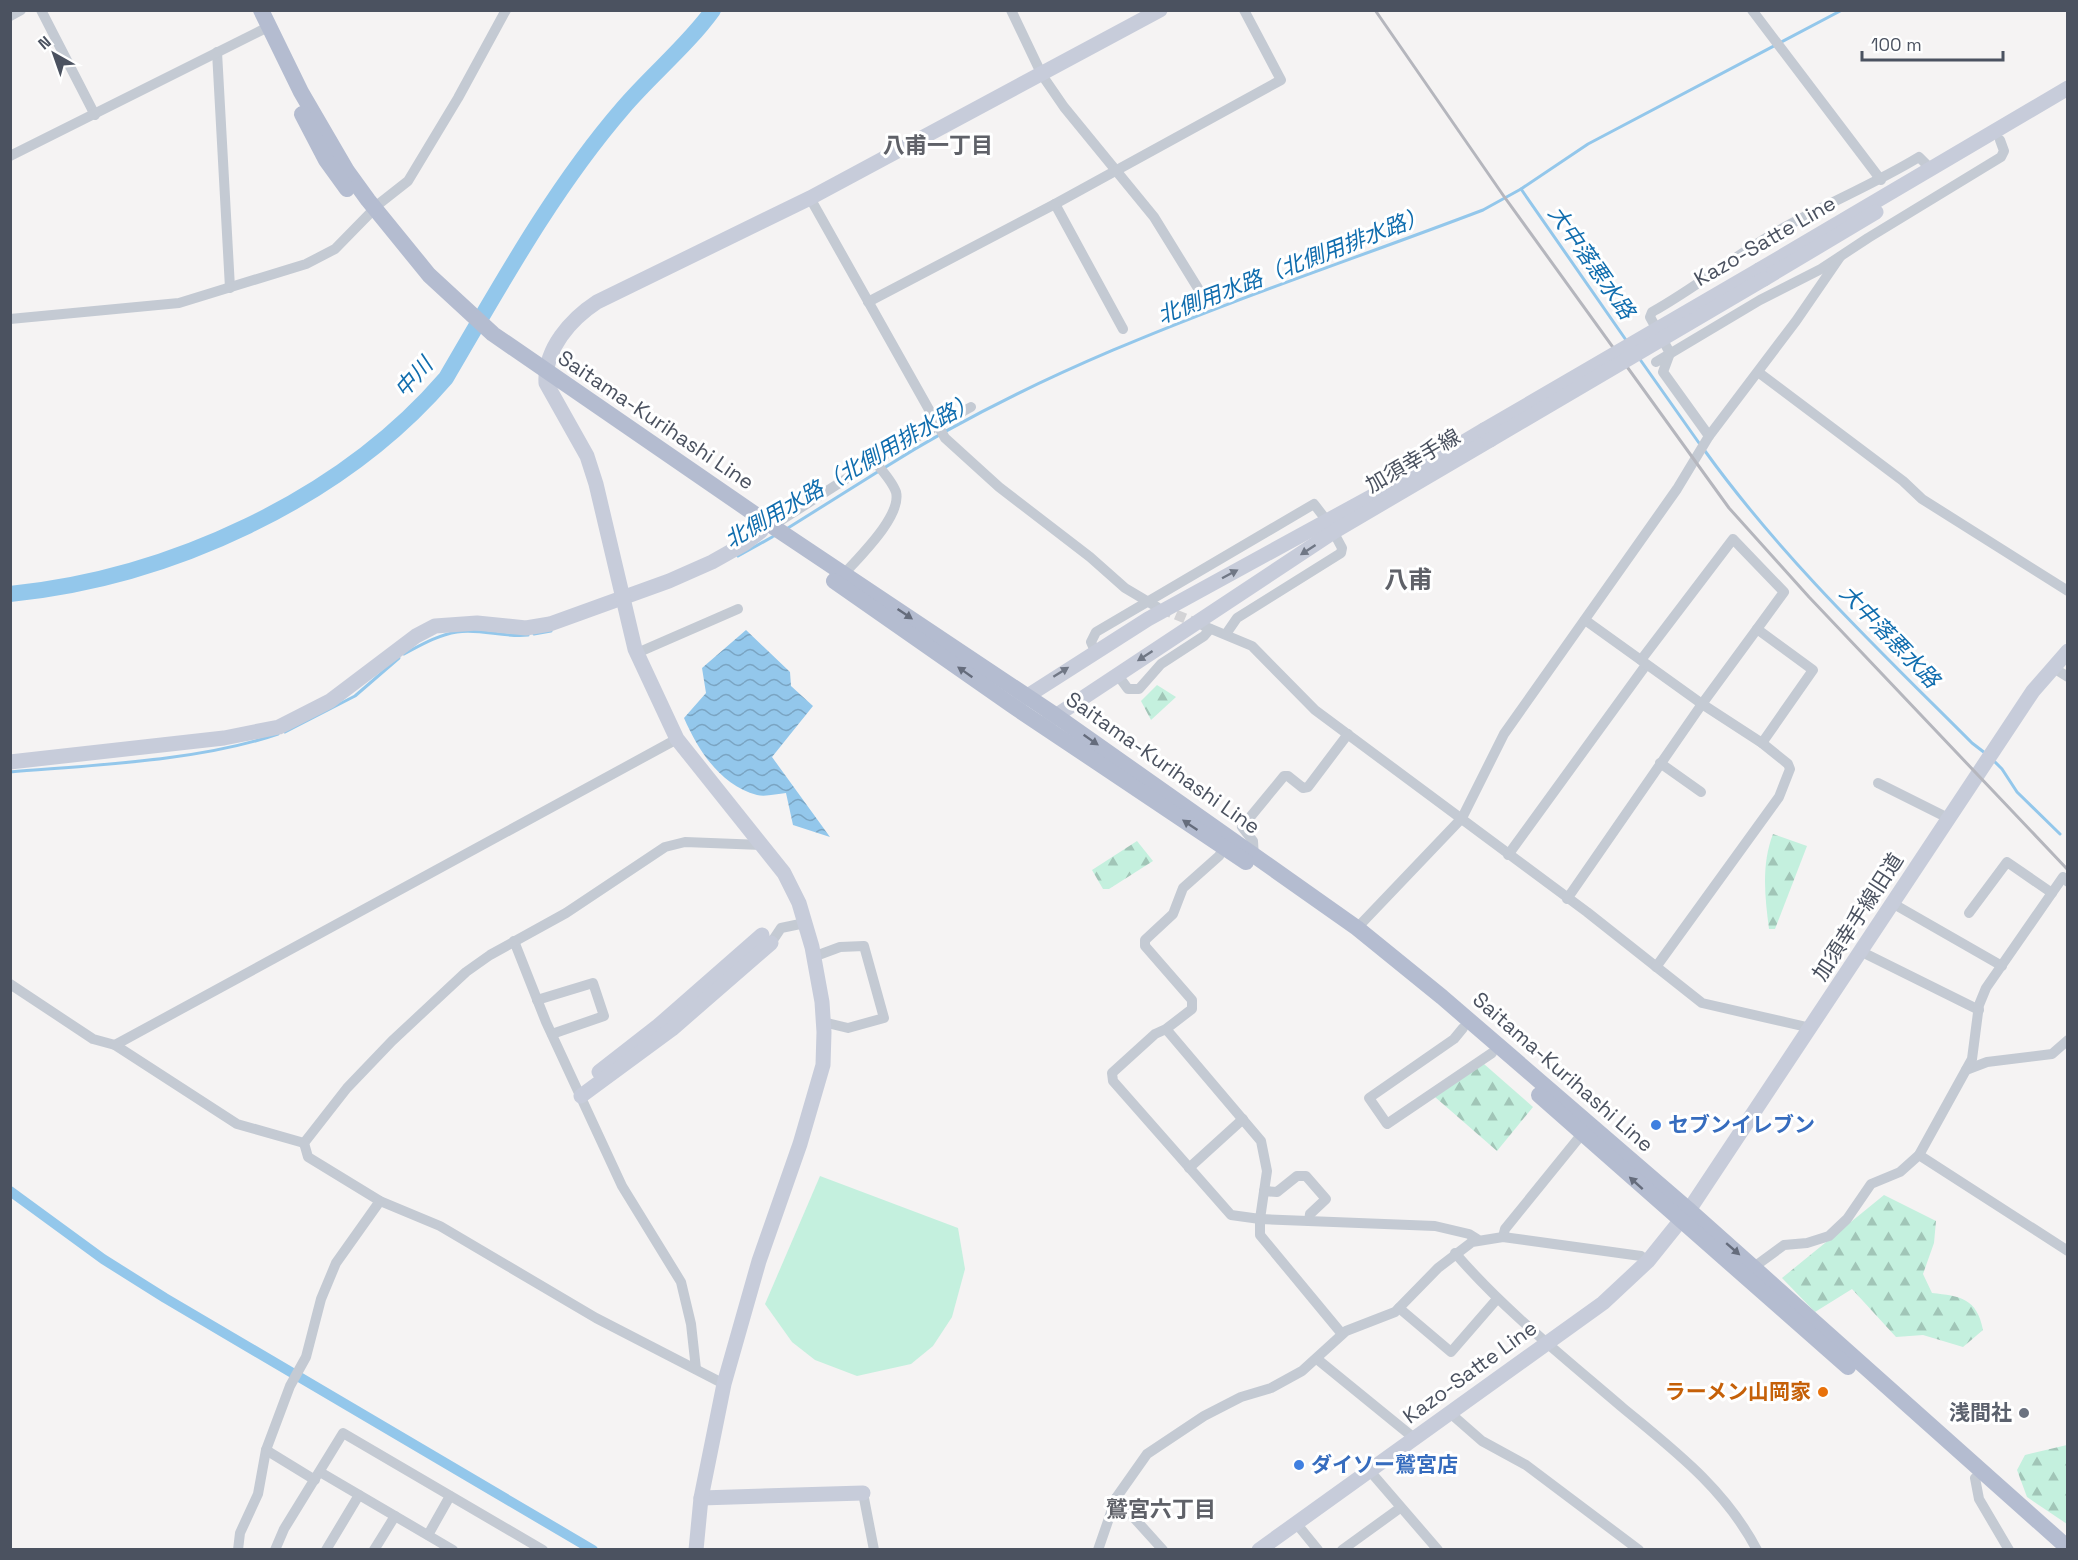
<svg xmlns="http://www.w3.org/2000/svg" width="2078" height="1560" viewBox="0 0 2078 1560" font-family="'Space Grotesk','Noto Sans JP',sans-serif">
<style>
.forest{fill:url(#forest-firs)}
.garden{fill:#c4f0de}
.water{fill:url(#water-waves)}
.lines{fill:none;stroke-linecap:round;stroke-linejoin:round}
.stream{stroke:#93c7eb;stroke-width:3}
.canal{stroke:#93c7eb;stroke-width:10}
.river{stroke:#93c7eb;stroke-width:16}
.street-tunnel{stroke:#d3d3d6;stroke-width:10;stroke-dasharray:10 5;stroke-linecap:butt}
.street{stroke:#c4cad3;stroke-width:10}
.secondary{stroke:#c7ccda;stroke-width:15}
.primary{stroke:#b4bcd0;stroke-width:16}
.rail{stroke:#b5b6bd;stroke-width:3}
.secondary-bridge{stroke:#c7ccda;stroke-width:15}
.oneway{fill:#707785}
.oneway2{fill:#656c7c}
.shop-dot{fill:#3f7fe0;stroke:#fff;stroke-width:2}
.food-dot{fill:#e8710a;stroke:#fff;stroke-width:2}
.worship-dot{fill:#6b7280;stroke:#fff;stroke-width:2}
.labels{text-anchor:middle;stroke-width:6;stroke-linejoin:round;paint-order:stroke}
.street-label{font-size:21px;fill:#4b5260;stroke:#fff}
.shop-label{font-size:21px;font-weight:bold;fill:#366cbe;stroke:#fff;text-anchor:start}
.food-label{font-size:21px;font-weight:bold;fill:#c56008;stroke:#fff;text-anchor:end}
.worship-label{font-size:21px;font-weight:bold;fill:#5b616d;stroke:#fff;text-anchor:end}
.neighbourhood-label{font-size:22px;font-weight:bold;fill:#5f6168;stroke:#fff}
.water-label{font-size:22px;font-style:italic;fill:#106dae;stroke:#fff}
.quarter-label{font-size:24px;font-weight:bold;fill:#5f6168;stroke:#fff}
</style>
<defs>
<pattern id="forest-firs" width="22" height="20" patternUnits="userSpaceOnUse" patternTransform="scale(1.5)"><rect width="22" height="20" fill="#c4f0de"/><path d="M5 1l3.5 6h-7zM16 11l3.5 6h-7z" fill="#a1c5b7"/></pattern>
<pattern id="water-waves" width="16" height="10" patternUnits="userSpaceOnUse" patternTransform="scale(1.5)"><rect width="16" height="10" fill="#93c7eb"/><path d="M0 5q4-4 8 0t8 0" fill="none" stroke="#7aa4c2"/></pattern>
</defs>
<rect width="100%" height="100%" fill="#f5f3f3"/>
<g class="forest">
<path d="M1157,685L1176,697L1151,720L1141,701Z"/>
<path d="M1773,834L1807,846L1775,929H1769C1765,897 1761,865 1773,834Z"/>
<path d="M1137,841L1153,861L1109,889H1103L1092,870Z"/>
<path d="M1484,1064L1533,1107L1497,1151L1435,1097Z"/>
<path d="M1884,1195L1936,1221L1934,1243L1923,1274L1932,1293C1960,1296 1977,1298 1983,1330L1963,1347L1923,1335L1896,1337L1852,1289L1815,1312L1782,1278Z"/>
<path d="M2067,1445H2068L2067,1524L2027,1497L2017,1470L2025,1455Z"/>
</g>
<path class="garden" d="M820,1176L958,1228L965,1269L952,1317L933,1346L911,1364L857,1376L815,1360L792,1342L765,1304Z"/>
<path class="water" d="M746,630L790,672L791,686L813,706L772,757L830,837L793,825L786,793C777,794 765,797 757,795C720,785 698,750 684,718L706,693L702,668Z"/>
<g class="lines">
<g class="stream">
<path d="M1521,189L1626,340"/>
<path d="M1639,358L1699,443"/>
<path d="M1705,451C1782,558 1879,650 1972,743L1985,753"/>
<path d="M884,468C1068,351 1281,287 1483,210L1521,189L1588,144L1842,10"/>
<path d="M788,528L879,471"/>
<path d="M738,556L774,536"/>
<path d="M534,634L551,631"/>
<path d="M404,654C421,645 438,635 457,632C480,628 504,638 528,635"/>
<path d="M285,732L355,696L399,658"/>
<path d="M1992,759L2002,769L2017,792L2060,834"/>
<path d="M10,772C94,765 200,761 278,734"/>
</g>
<path class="canal" d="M10,1191L103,1259L165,1298L593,1550"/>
<path class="river" d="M10,594C169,578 341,500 446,378C500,286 553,189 623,108C652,74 687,46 713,10"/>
<path class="street-tunnel" d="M1162,609L1201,625"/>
<g class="street">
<path d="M41,10L95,115"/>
<path d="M1011,10L1042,75L1064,107L1154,217L1204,298"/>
<path d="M1752,10L1881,180"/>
<path d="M10,16L21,10"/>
<path d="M217,52L230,288"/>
<path d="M10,156L262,30"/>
<path d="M810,198L945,438L999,487L1090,557L1125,588L1157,607"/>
<path d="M1055,204L1123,329"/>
<path d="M868,302L1055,204L1281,80L1244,10"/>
<path d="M10,319L179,303L306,264L335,249L380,203L408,181L458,98L506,10"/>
<path d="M1656,362L1760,300L1821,269L1868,238L2001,157L2004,151L2000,140"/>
<path d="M1758,372L1903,481L1922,499L2068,591"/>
<path d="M1709,436L1663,372L1670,353L1650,317L1652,312C1695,288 1733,257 1776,232C1823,205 1873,185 1919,157L1930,168"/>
<path d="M772,526L874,461L971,407"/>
<path d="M844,574C859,557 902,516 896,492C892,481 882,470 874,461"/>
<path d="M1204,626L1252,646L1315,710L1587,912L1702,1003L1811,1028"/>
<path d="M1757,629L1813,670L1762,743L1702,704Z"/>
<path d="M1226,634L1237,618L1341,553L1342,548L1334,533"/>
<path d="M1095,651L1091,642L1096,632L1314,504L1327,521"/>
<path d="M637,653L738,609"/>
<path d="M1641,660L1733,539L1784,592L1757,629"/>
<path d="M2052,667L2068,677"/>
<path d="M1117,674L1128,689H1139L1161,664L1204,636L1210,629"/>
<path d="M1660,763L1701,792"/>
<path d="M1878,783L1948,818"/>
<path d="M1508,855L1646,665"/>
<path d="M1254,858L1253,841L1242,827L1284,776H1288L1303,788L1308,787L1348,734"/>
<path d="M1567,899L1702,704L1585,620"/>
<path d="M1892,903L2002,966"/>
<path d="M1969,913L2007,862L2052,893"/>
<path d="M1357,928L1462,818L1504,734L1677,489L1709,436L1796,321L1840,257"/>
<path d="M514,941L546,1022L622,1186L681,1282L691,1324L696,1369"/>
<path d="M771,943L781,928L805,923"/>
<path d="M1860,951L1979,1010"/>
<path d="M813,957L840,947L864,946L884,1018L848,1028L823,1022"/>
<path d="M1656,967L1779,797L1790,769L1788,764L1762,743"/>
<path d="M10,984L93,1039L115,1045L237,1124L304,1143"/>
<path d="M537,1000L593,983L604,1016L552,1034"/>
<path d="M1463,1028L1454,1039L1369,1098L1387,1124L1492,1053"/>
<path d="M1166,1029L1155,1034L1112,1073L1113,1081L1231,1215L1260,1219L1267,1171L1261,1141L1166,1029L1192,1009V1000L1145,946V940L1173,914L1183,888L1219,856L1224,848"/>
<path d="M115,1045L677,739"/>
<path d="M1966,1070L1987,1062L2052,1054L2068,1040"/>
<path d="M304,1143L347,1088L392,1041L466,972L490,955L566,913L665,847L685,842L762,845"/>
<path d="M304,1143L308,1157L380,1201L440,1226L596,1318L724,1384"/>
<path d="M1919,1155L2068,1251"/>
<path d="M1189,1168L1243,1119"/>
<path d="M1264,1191L1277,1192L1297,1176H1306L1326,1199L1310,1214L1309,1221"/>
<path d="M1503,1237L1505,1229L1582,1134"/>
<path d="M1455,1253C1505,1311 1565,1358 1623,1408C1675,1451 1725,1489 1757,1550"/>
<path d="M1754,1267L1784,1245L1807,1243L1829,1236L1847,1219L1871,1184L1900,1172L1919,1155L1972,1059L1979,1005L1986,988L2063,877L2068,882"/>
<path d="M1399,1308L1451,1352L1497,1299"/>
<path d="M1342,1334L1260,1235V1219L1435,1226L1469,1234L1477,1239"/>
<path d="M1317,1359L1414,1438"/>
<path d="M1450,1413L1482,1441L1526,1465L1639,1550"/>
<path d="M266,1450L315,1480"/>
<path d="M1369,1470L1438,1550"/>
<path d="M320,1472L453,1550"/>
<path d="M1975,1478L1979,1499L2009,1550"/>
<path d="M863,1493L874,1550"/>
<path d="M1116,1498L1163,1550"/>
<path d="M1296,1523L1318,1550"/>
<path d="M428,1535L450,1496"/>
<path d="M238,1550L240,1533L258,1494L266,1450L290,1386L306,1357L321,1299L336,1263L380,1201"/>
<path d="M275,1550L284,1529L343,1433L543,1550"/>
<path d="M326,1550L359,1495"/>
<path d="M374,1550L395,1516"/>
<path d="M1098,1550L1116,1498L1147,1454L1204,1416L1241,1397L1271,1388L1302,1371L1346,1331L1395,1312L1438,1268L1472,1242L1503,1237L1641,1256L1648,1261"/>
<path d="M1342,1550L1400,1508"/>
</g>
<g class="secondary">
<path d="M1759,270L2068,88"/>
<path d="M1764,279L1876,212"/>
<path d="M1018,702L1148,619L1378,493L1484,430"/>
<path d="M1048,721L1335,531L1490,440"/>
<path d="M10,762L224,738L279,727L330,701L416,636L435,626L477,623L526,628L550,624L669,581L712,562L744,544L761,531"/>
<path d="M599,1072L658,1026L762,935"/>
<path d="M581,1096L672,1029L771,943"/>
<path d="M701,1498L863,1493"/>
<path d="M696,1550L701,1498L724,1384L759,1261L800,1144L823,1065L824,1032L822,1002L812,947L799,903L784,873L677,739L635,649L596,484L587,456L546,383C544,349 571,319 597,302L810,198L1160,10"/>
<path d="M1259,1550L1603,1303L1648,1261L1689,1210L2033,691L2068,651"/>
</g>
<g class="primary">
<path d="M261,10L301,92L347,171L368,200L429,275L493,334L775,528L1055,715L1357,928L1442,997L1689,1210L2068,1548"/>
<path d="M302,114L326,160L347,189"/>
<path d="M834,581L1013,706L1246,862"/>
<path d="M1539,1095L1848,1367"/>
</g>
<path class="rail" d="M1375,10L1503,195L1729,508L1809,597L2068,870"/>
<g class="secondary-bridge">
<path d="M1484,430L1759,270"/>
<path d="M1490,440L1764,279"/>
</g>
</g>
<defs><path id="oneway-solid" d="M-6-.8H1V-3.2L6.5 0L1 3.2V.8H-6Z" transform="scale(1.5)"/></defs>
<g class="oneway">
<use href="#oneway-solid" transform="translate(1308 550) rotate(147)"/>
<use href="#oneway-solid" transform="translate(1230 574) rotate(-28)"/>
<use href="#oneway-solid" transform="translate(1145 656) rotate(147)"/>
<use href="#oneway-solid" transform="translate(1061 672) rotate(-32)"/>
</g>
<g class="oneway2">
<use href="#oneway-solid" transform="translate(905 614) rotate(34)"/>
<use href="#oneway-solid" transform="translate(965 672) rotate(-145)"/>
<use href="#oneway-solid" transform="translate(1091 740) rotate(35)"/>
<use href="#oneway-solid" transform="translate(1190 825) rotate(-146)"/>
<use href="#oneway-solid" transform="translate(1636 1183) rotate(-138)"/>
<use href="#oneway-solid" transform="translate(1733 1249) rotate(41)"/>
</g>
<g class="shop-dot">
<circle cx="1656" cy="1125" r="6"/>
<circle cx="1299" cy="1465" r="6"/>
</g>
<circle class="food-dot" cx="1823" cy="1392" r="6"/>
<circle class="worship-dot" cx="2024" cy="1413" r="6"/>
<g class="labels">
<g class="street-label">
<text transform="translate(1765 241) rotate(-30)" y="7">Kazo-Satte Line</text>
<text transform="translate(656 420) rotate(34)" y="7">Saitama-Kurihashi Line</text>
<text transform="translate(1413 461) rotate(-30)" y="7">加須幸手線</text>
<text transform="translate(1163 763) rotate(35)" y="7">Saitama-Kurihashi Line</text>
<text transform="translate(1858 917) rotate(-57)" y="7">加須幸手線旧道</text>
<text transform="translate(1563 1072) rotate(41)" y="7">Saitama-Kurihashi Line</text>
<text transform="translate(1470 1372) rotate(-36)" y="7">Kazo-Satte Line</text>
</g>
<g class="shop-label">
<text x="1668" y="1132">セブンイレブン</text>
<text x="1311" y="1472">ダイソー鷲宮店</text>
</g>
<g class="food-label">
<text x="1811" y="1399">ラーメン山岡家</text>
</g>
<g class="worship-label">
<text x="2012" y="1420">浅間社</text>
</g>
<g class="neighbourhood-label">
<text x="938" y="153">八甫一丁目</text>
<text x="1161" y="1517">鷲宮六丁目</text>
</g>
<g class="water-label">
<text transform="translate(1592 262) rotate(55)" y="8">大中落悪水路</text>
<text transform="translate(1292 265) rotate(-21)" y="8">北側用水路（北側用排水路）</text>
<text transform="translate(413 377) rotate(-48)" y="8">中川</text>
<text transform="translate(850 470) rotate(-30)" y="8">北側用水路（北側用排水路）</text>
<text transform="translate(1890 636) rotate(46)" y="8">大中落悪水路</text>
</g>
<g class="quarter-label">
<text x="1408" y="588">八甫</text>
</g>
</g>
<rect width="2078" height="1560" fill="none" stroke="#4b5260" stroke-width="24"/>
<g transform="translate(54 54) rotate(320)" stroke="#ffffff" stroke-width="4.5" paint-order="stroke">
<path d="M0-4.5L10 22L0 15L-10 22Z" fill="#4b5260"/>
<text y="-9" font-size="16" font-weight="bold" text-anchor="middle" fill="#4b5260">N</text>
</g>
<path d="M1862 51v9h141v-9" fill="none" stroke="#4b5260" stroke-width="3"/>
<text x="1871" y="51" font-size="18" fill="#4b5260" stroke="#ffffff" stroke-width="4.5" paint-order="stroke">100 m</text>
</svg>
